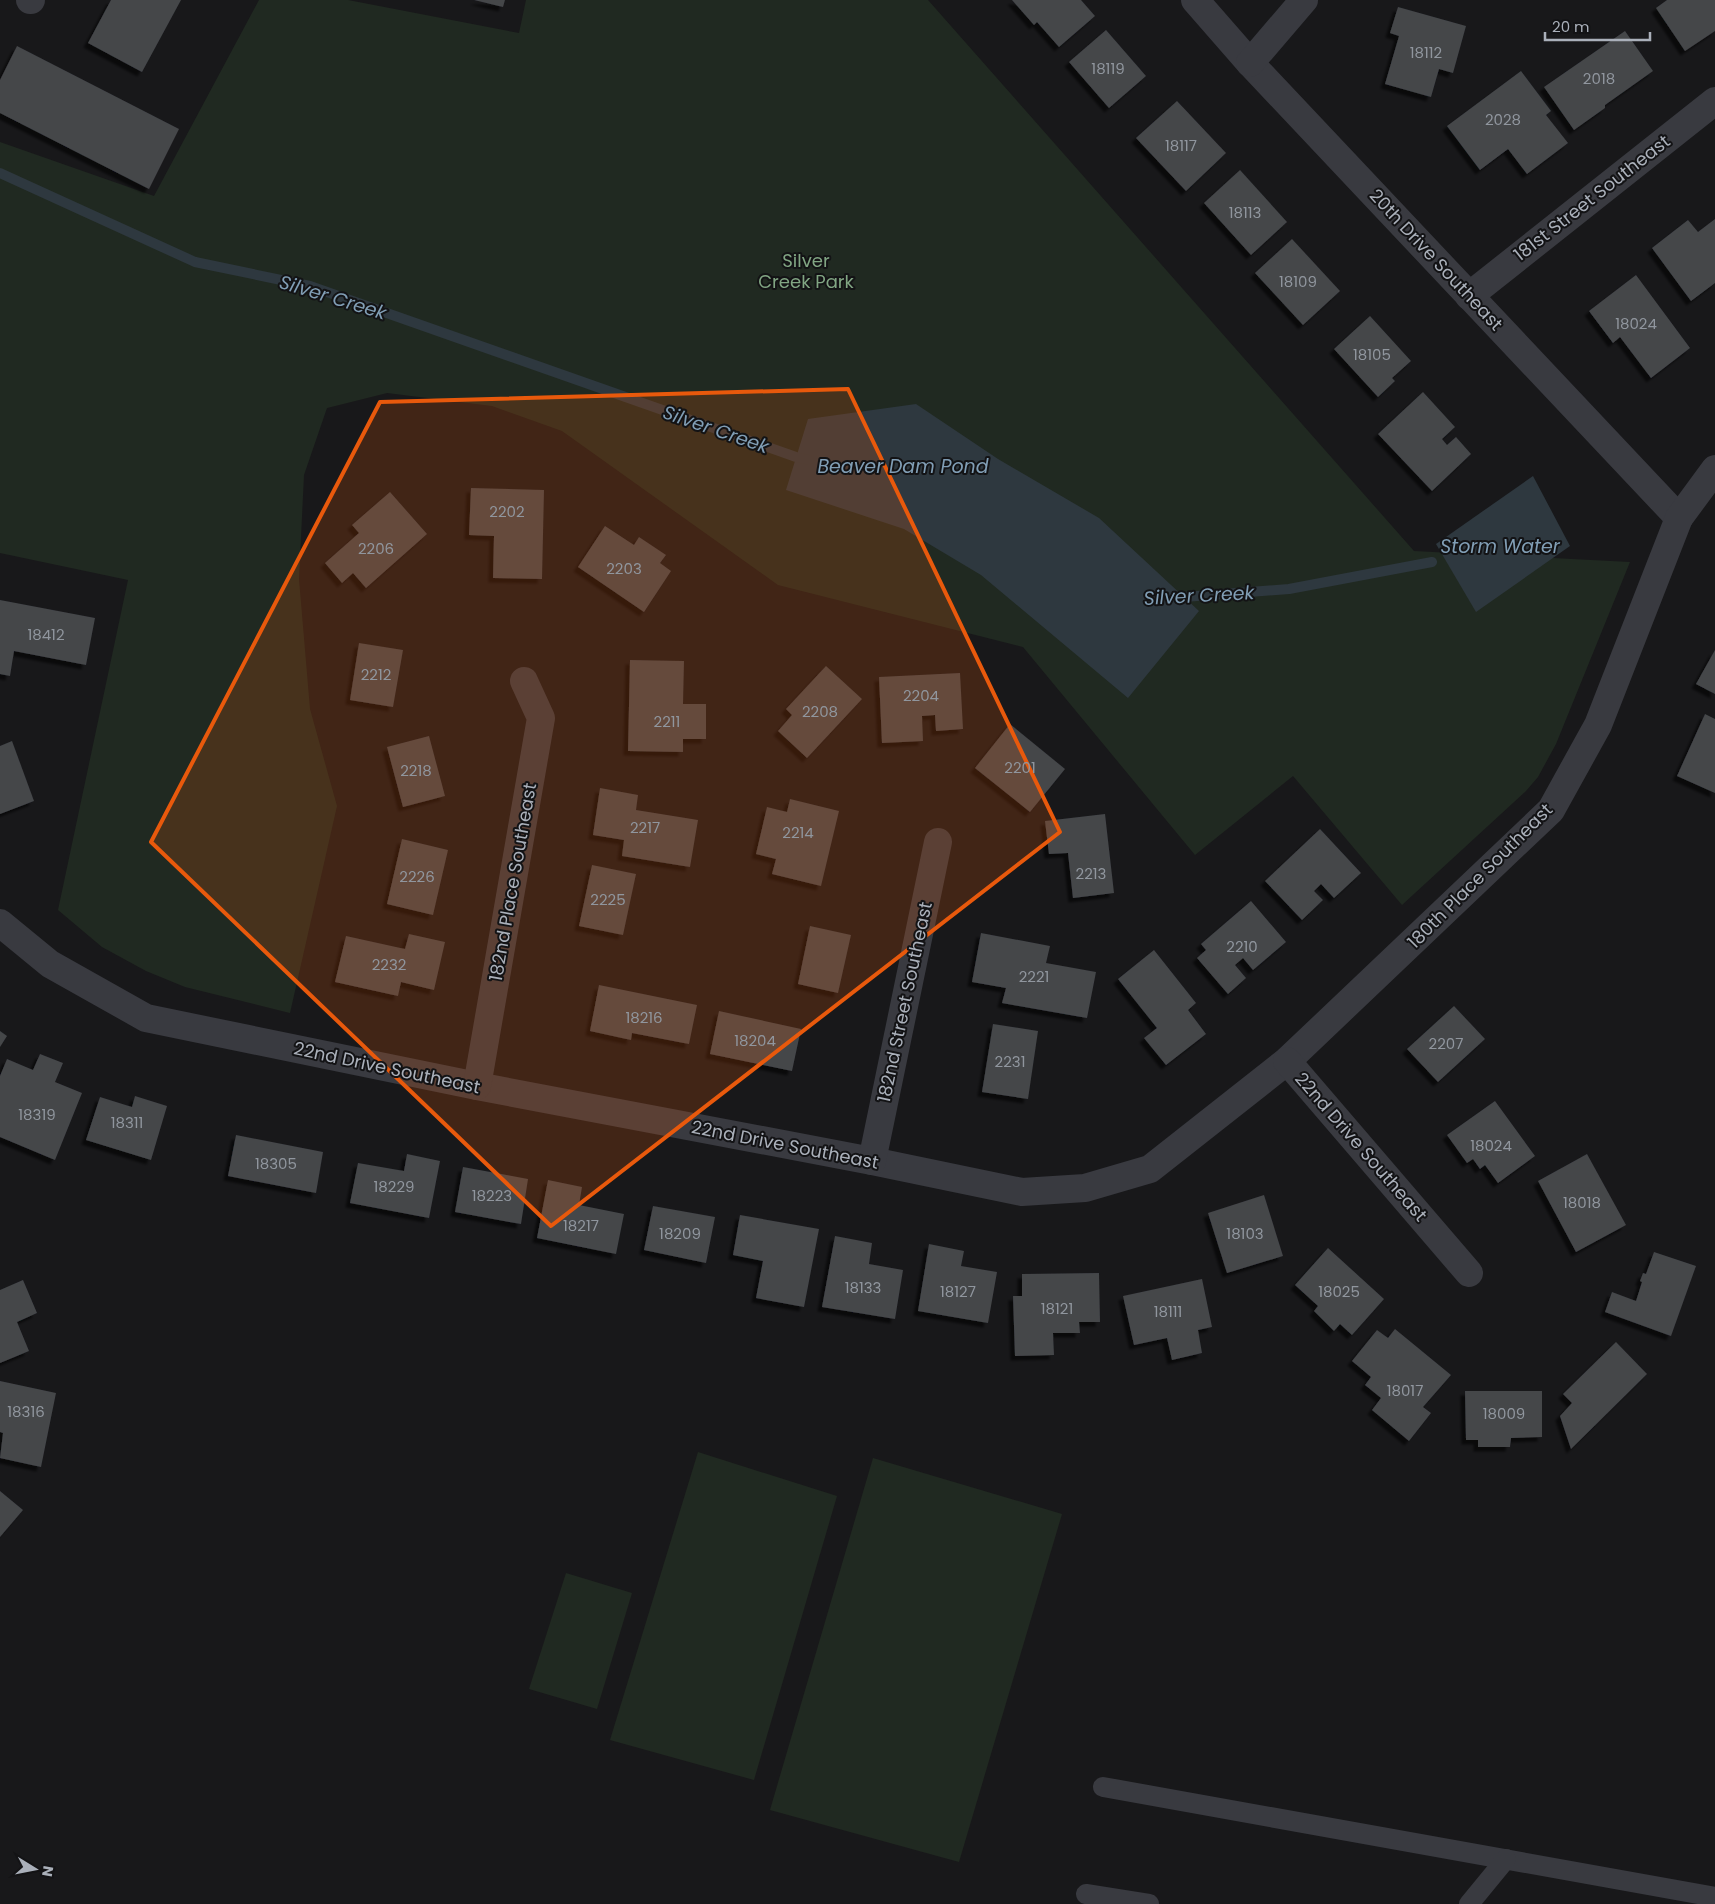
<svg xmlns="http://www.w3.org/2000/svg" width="1715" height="1904" viewBox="0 0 1715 1904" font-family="Poppins,sans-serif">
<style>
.green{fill:#202921}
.water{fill:#2e383f}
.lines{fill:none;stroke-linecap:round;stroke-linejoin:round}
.stream{stroke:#2e383f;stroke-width:10}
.building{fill:#44464a;filter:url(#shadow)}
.lane{stroke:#393a40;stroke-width:20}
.street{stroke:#393a40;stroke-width:28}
.marked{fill:#e8590c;fill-opacity:0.2;stroke:#e8590c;stroke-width:4;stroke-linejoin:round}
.labels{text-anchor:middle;stroke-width:4;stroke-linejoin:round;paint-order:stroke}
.number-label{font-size:15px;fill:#90969e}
.street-label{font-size:18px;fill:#aab0ba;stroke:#131315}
.park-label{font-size:18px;fill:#81a583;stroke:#131315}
.water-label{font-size:19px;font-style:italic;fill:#819eb5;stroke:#131315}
</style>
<defs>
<filter id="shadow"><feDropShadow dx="-4.5" dy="4.5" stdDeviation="1" flood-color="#0009"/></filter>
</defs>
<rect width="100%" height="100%" fill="#18181a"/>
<g class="green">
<path d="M259,0H348L519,33L526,0H928L1414,551L1630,562L1556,744L1538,777L1526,791L1402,905L1293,776L1195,855L1023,647L778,585L562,431L492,406L387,393L327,408L304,475L299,579L310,709L337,806L290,1013L185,987L146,971L102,947L58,910L128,580L0,553V142L154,196Z"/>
<path d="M698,1452L837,1496L754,1780L610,1740Z"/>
<path d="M873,1458L1062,1514L959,1862L770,1810Z"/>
<path d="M566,1573L632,1593L597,1709L529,1689Z"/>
</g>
<g class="water">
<path d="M916,404L998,459L1099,518L1199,611L1128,698L981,575L904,529L786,490L808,419Z"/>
<path d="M1533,476L1570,546L1476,612L1436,544Z"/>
</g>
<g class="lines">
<g class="stream">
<path d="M0,173L195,262L310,286L796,457L809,460"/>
<path d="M1171,598L1289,589L1432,562"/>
</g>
</g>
<g class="building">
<path d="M111,0H181L142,72L88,43Z"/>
<path d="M474,0H505L503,7Z"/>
<path d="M1012,0H1081L1095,16L1059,47L1037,22L1034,25Z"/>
<path d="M1667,0H1715V31L1685,51L1656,8Z"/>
<path d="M1398,7L1466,26L1453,73L1439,69L1431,97L1385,84L1399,36L1390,33Z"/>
<path d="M1106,30L1146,76L1109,108L1069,62Z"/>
<path d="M1625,31L1653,71L1605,105V108L1574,130L1544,87Z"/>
<path d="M17,46L179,129L149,189L0,113V80Z"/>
<path d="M1521,71L1551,111L1546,115L1568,143L1527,174L1508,149L1480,170L1447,126Z"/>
<path d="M1177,101L1226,153L1186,191L1136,138Z"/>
<path d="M1240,170L1287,222L1251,255L1204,203Z"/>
<path d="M1715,219V283L1691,301L1652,248L1688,220L1698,232Z"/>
<path d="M1292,239L1340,291L1303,325L1255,273Z"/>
<path d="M1636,275L1690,348L1651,378L1620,337L1613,343L1589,311Z"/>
<path d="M1370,316L1411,361L1392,378L1395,381L1378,397L1334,349Z"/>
<path d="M1423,392L1455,427L1442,439L1447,445L1456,437L1471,454L1432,491L1378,434Z"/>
<path d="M471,488L544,490L542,579L493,578L494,536L469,535Z"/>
<path d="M390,492L427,534L366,588L353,573L342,583L325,563L359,533L352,525Z"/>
<path d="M605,526L634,545L639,537L666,555L660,563L671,571L644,612L578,567Z"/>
<path d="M0,600L95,618L86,665L14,651L10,676L0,674Z"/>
<path d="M359,643L403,650L393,707L350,700Z"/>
<path d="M1715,650V694L1696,684Z"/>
<path d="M630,660L684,661L683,704H706V739H683V752L628,751Z"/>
<path d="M826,666L862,699L807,758L778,731L792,715L786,709Z"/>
<path d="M960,673L963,729L936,731L935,715L922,716L923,741L882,743L879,677Z"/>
<path d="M1705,714L1715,719V793L1677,776Z"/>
<path d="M1010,724L1065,769L1030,812L975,768Z"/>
<path d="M429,736L445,796L403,807L387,747Z"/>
<path d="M12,741L34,801L0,814V746Z"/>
<path d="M600,788L638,795L636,810L698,820L690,867L622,856L624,840L593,835Z"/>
<path d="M790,799L839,811L821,886L772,874L776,859L756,854L767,807L787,812Z"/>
<path d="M1105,814L1114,893L1073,898L1068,853L1049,854L1045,821Z"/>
<path d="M1320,829L1361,873L1334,898L1321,884L1314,891L1323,900L1302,920L1265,881Z"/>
<path d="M402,839L448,850L433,915L387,904Z"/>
<path d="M592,865L636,874L623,935L579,926Z"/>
<path d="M1251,901L1286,942L1253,970L1243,958L1235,965L1246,978L1228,994L1197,958L1206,950L1201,944Z"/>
<path d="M810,926L851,935L838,993L798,984Z"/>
<path d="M981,933L1050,946L1046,963L1096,972L1087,1018L1002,1003L1006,988L972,982Z"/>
<path d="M409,934L445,942L434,990L401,982L398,996L335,982L346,936L405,949Z"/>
<path d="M1154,950L1196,1003L1188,1010L1206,1034L1166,1065L1144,1038L1157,1028L1118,979Z"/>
<path d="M599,985L697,1005L689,1044L632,1033L631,1040L590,1031Z"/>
<path d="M1454,1006L1485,1039L1438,1082L1407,1049Z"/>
<path d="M719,1011L801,1029L792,1071L710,1054Z"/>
<path d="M993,1024L1038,1031L1028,1099L982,1092Z"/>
<path d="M0,1031L7,1036L0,1047Z"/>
<path d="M40,1054L63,1063L55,1082L82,1093L55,1160L0,1137V1076L7,1059L33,1070Z"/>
<path d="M135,1096L167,1106L151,1160L86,1140L100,1097L132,1107Z"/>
<path d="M1495,1101L1535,1156L1498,1183L1485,1165L1480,1169L1473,1159L1467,1163L1447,1135Z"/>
<path d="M236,1135L323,1152L316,1193L228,1176Z"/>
<path d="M407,1154L440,1161L429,1218L350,1203L358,1163L404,1171Z"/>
<path d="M1587,1154L1626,1225L1576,1252L1538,1181Z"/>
<path d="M463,1167L528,1179L521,1224L455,1212Z"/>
<path d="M548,1180L582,1187L579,1205L624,1214L616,1254L537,1238Z"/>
<path d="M1264,1195L1283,1256L1227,1273L1208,1213Z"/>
<path d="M653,1206L715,1217L706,1263L644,1250Z"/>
<path d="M740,1215L819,1229L804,1307L756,1298L763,1261L733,1255Z"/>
<path d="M835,1236L872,1243L869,1264L903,1270L895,1319L822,1307Z"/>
<path d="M929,1244L964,1251L961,1266L997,1272L988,1323L918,1311Z"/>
<path d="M1328,1248L1384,1299L1352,1335L1340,1324L1334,1331L1314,1311L1318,1306L1295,1285Z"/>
<path d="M1654,1252L1696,1266L1671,1336L1605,1312L1612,1292L1636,1301L1642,1282L1640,1281L1643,1273L1646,1274Z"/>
<path d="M1099,1273L1100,1322H1079L1080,1333H1053L1054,1355L1015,1356L1013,1296H1022V1274Z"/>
<path d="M1202,1279L1212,1327L1198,1330L1202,1353L1172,1360L1167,1338L1134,1345L1123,1296Z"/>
<path d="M23,1280L37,1313L17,1322L29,1351L0,1363V1290Z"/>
<path d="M1395,1329L1451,1375L1423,1407L1431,1413L1409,1441L1372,1410L1381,1398L1365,1385L1371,1377L1352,1361L1377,1330L1388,1338Z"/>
<path d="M1616,1342L1647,1374L1571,1449L1560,1416L1572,1403L1563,1394Z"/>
<path d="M0,1381L56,1393L41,1467L0,1458L3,1433L0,1432Z"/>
<path d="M1465,1391H1542V1437L1511,1438L1510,1447H1478V1440H1466Z"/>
<path d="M0,1491L23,1510L0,1537Z"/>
</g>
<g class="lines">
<g class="lane">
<path d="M1103,1787L1715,1897"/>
<path d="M1086,1894L1149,1904"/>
<path d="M1469,1904L1506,1859"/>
</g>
<g class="street">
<path d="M30,0H31"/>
<path d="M1195,0L1250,63L1679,518"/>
<path d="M1250,63L1304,0"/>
<path d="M1469,296L1715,101"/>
<path d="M0,923L50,964L146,1018L477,1086L872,1161L1022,1192L1085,1188L1150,1169L1287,1061L1551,810L1598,725L1679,518L1715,469"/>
<path d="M1287,1061L1469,1273"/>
<path d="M477,1086L541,718L524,681"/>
<path d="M872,1161L938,842"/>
</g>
</g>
<path class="marked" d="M848,389L1060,832L551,1226L151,842L380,402Z"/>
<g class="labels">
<g class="number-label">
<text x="1426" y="58">18112</text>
<text x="1108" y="74">18119</text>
<text x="1599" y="84">2018</text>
<text x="1503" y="125">2028</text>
<text x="1181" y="151">18117</text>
<text x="1245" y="218">18113</text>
<text x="1298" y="287">18109</text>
<text x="1636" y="329">18024</text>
<text x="1372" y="360">18105</text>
<text x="507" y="517">2202</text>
<text x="376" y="554">2206</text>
<text x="624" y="574">2203</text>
<text x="46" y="640">18412</text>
<text x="376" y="680">2212</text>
<text x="921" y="701">2204</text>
<text x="820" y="717">2208</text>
<text x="667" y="727">2211</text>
<text x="1020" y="773">2201</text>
<text x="416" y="776">2218</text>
<text x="645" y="833">2217</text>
<text x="798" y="838">2214</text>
<text x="1091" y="879">2213</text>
<text x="417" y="882">2226</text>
<text x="608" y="905">2225</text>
<text x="1242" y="952">2210</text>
<text x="389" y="970">2232</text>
<text x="1034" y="982">2221</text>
<text x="644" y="1023">18216</text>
<text x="755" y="1046">18204</text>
<text x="1446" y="1049">2207</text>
<text x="1010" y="1067">2231</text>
<text x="37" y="1120">18319</text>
<text x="127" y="1128">18311</text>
<text x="1491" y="1151">18024</text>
<text x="276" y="1169">18305</text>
<text x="394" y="1192">18229</text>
<text x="492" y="1201">18223</text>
<text x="1582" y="1208">18018</text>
<text x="581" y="1231">18217</text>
<text x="680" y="1239">18209</text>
<text x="1245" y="1239">18103</text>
<text x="863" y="1293">18133</text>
<text x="958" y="1297">18127</text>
<text x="1339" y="1297">18025</text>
<text x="1057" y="1314">18121</text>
<text x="1168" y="1317">18111</text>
<text x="1405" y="1396">18017</text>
<text x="26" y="1417">18316</text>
<text x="1504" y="1419">18009</text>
</g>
<g class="street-label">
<text transform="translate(1592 198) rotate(-38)" y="6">181st Street Southeast</text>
<text transform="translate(1436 260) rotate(47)" y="6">20th Drive Southeast</text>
<text transform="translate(1480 876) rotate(-45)" y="6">180th Place Southeast</text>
<text transform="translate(513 882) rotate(-80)" y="6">182nd Place Southeast</text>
<text transform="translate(905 1002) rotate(-78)" y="6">182nd Street Southeast</text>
<text transform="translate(387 1068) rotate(12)" y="6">22nd Drive Southeast</text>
<text transform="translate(785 1145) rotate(11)" y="6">22nd Drive Southeast</text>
<text transform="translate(1361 1147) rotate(49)" y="6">22nd Drive Southeast</text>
</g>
<g class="park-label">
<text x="806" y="267">Silver<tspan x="806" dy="21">Creek Park</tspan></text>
</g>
<g class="water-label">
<text transform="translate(333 297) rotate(17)" y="7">Silver Creek</text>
<text transform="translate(716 429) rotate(19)" y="7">Silver Creek</text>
<text x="903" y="473">Beaver Dam Pond</text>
<text x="1500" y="553">Storm Water</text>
<text transform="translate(1199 595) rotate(-3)" y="7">Silver Creek</text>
</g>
</g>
<g transform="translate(35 1869) rotate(100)" stroke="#131315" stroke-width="4" paint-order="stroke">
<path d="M0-4L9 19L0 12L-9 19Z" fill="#aab0ba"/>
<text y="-8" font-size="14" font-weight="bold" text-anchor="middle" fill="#aab0ba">N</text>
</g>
<path d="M1545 32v8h105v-8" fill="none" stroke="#aab0ba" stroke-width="2.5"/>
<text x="1552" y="32" font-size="15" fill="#aab0ba" stroke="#131315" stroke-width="4" paint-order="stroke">20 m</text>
</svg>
